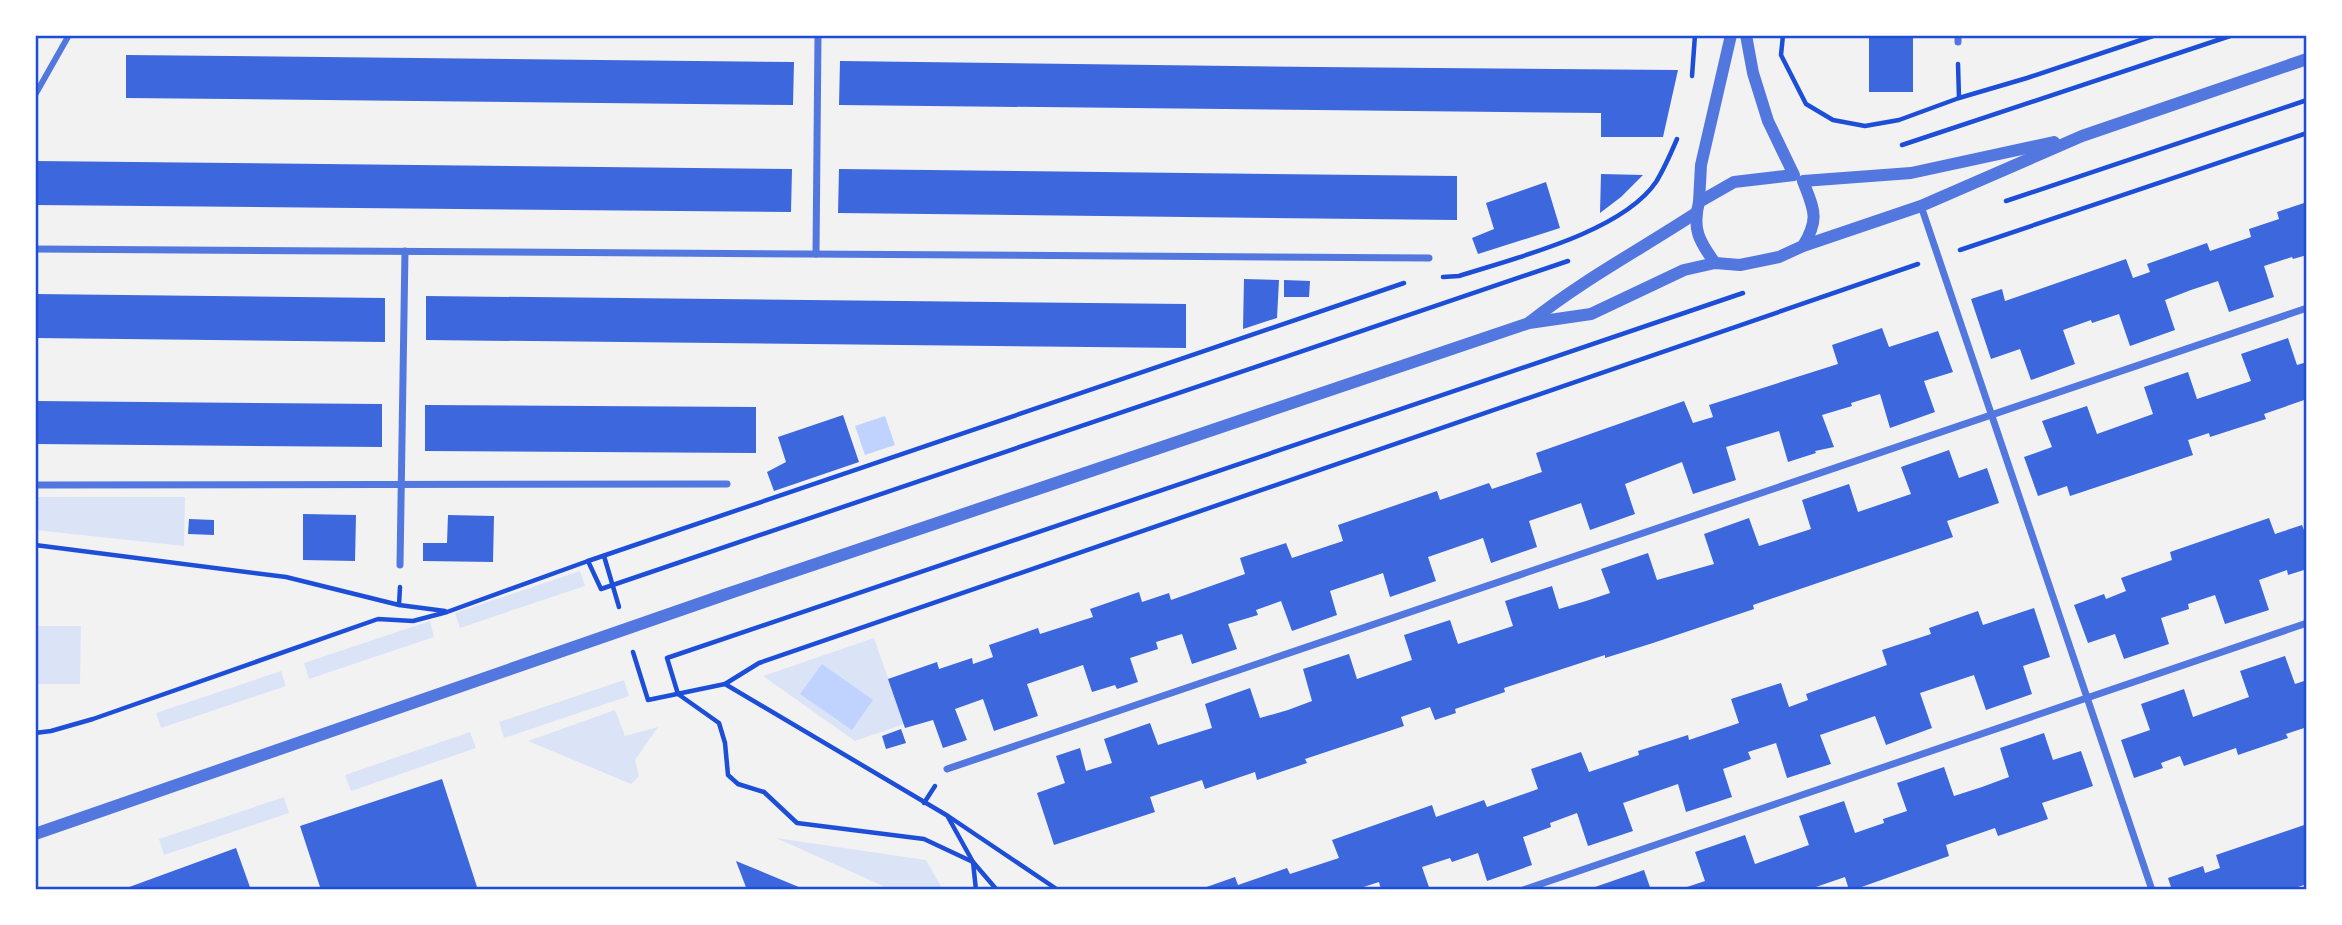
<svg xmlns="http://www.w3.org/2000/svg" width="2342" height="925" viewBox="0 0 2342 925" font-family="'Asap Condensed',sans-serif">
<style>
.green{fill:#dbe4f7}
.water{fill:#bfd3fe}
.building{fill:#3d67dc}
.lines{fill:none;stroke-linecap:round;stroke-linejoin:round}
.path{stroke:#1d4ed8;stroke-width:4.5}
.pedestrian{stroke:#5277de;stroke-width:6}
.minor{stroke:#5277de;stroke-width:7}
.tertiary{stroke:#5277de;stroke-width:12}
.neatline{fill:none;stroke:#1d4ed8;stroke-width:2.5}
</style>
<rect width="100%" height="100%" fill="#f2f2f2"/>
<g class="green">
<path d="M35,497H185L184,546L35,530Z"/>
<path d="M580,571L585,586L460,628L455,613Z"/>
<path d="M430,621L434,637L309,679L304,663Z"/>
<path d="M35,626H81L80,684H35Z"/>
<path d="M874,638L904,724L855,741L763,676Z"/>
<path d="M281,671L286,686L161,728L156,713Z"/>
<path d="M624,680L629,696L504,738L499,722Z"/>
<path d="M615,710L625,736L658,727L635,760L639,776L631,784L528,741Z"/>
<path d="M470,732L476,748L351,791L345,775Z"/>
<path d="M284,797L289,813L164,855L159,839Z"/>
<path d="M776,838L926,860L943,890H892Z"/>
</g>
<g class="water">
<path d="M885,416L895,445L865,455L855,426Z"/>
<path d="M822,664L873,700L852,730L800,694Z"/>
</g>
<g class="building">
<rect x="1869" y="35" width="44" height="57"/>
<path d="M126,55L794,62L793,105L126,98Z"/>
<path d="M840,61L1317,67L1678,70L1663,137H1601V113L839,105Z"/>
<path d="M35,161L792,169L791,212L35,205Z"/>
<path d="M839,169L1457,176V220L838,213Z"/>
<path d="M1601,174L1643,175L1621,197L1600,213Z"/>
<path d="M1546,182L1560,228L1478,254L1472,238L1494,229L1486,203Z"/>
<path d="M2307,202V255L2293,259L2292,257L2264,266L2274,297L2229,312L2218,281L2191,290L2165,300L2175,330L2130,346L2119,314L2092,323L2091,320L2063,330L2075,364L2031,380L2020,349L1991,359L1971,299L2002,289L2005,301L2126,259L2133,278L2150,272L2147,264L2207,243L2210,251L2251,237L2249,229L2279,219L2277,212Z"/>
<path d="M1244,279L1279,280L1277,318L1243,329Z"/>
<path d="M1284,280L1310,281L1309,297H1284Z"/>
<path d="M35,294L385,298V342L35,338Z"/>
<path d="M426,296L1186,304V348L426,340Z"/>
<path d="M1882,328L1889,347L1938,331L1953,372L1924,381L1935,412L1890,428L1880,394L1851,403L1852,406L1822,415L1834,447L1815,451L1816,453L1788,462L1779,431L1726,447L1736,480L1693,494L1682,462L1625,484L1635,514L1590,530L1581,503L1529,521L1537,547L1491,563L1483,538L1428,557L1436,581L1390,597L1383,573L1330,591L1337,615L1292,631L1281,601L1256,610L1258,615L1228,624L1237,649L1192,664L1182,634L1156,642L1158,649L1130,658L1138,682L1117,689L1115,685L1092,692L1083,665L1027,684L1038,716L994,731L983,699L955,709L967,740L943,748L933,720L905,728L888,679L937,662L939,669L972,658L973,664L993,657L989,645L1038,628L1040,634L1093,617L1090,609L1139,592L1142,602L1169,593L1171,600L1245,574L1240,558L1286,543L1292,558L1343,541L1338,525L1437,491L1440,500L1489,483L1492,489L1542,472L1536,453L1684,401L1693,423L1713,417L1709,405L1838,364L1832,345Z"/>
<path d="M2288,338L2297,365L2307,362V399L2264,414L2266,419L2210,437L2209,433L2188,440L2193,455L2070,496L2067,486L2038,496L2024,457L2052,447L2042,421L2087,406L2097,434L2153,414L2144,387L2188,372L2197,399L2251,381L2241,354Z"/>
<path d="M35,401L382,404V447L35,444Z"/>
<path d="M425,405L756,407V453L425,451Z"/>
<path d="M843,415L859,462L774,491L767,472L786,462L778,437Z"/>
<path d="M1949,450L1959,478L1987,468L1999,503L1947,521L1953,537L1753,605L1754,609L1653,643L1605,658V655L1504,688L1505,692L1455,709L1456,713L1435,720L1430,707L1401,717L1404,726L1305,759L1307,763L1257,780L1255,772L1205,789L1202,780L1150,797L1155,812L1054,845L1037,793L1065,783L1056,756L1080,748L1086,771L1112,763L1104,739L1150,723L1158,745L1212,728L1205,704L1250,688L1260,718L1288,710L1312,701L1303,669L1349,654L1357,679L1412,660L1404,635L1450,620L1458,644L1513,626L1505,601L1552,586L1559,609L1586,601L1610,593L1601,569L1648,553L1657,580L1714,564L1704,534L1749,518L1759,546L1811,529L1802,500L1849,484L1858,512L1911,494L1901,467Z"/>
<path d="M303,514L356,515L355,561L303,560Z"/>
<path d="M448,515L494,516L493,562L423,561V543H447Z"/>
<path d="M2269,518L2275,534L2302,525L2304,530L2307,529V569L2288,575L2287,570L2259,580L2269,610L2225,624L2215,595L2188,604L2189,609L2161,618L2169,644L2124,659L2115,634L2088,643L2074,605L2104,594L2106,599L2126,591L2121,578L2172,560L2170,552Z"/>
<path d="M189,519L214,520V535L188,534Z"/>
<path d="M2034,608L2050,657L2023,666L2032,694L1986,710L1974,675L1920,693L1932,728L1886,745L1875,716L1820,735L1831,764L1787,778L1776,743L1748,752L1751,759L1723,769L1732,797L1686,812L1678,784L1652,793L1623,803L1633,831L1588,846L1577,813L1550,823L1551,827L1523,837L1532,865L1487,881L1478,853L1452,862L1450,858L1422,867L1430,890H1381L1379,882L1354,890H1198L1235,877L1238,885L1287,868L1290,874L1339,858L1332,840L1432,805L1436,817L1484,800L1487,807L1538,789L1531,769L1581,752L1589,772L1639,755L1638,751L1688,735L1689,740L1739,723L1731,699L1781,683L1789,707L1808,700L1806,694L1887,665L1882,650L1931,634L1929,628L1978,611L1983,625Z"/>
<path d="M2285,656L2295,684L2307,680V727L2286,734L2288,738L2238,755L2236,748L2184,766L2180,756L2161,763L2163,768L2134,778L2121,740L2150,730L2141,704L2184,689L2193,717L2249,697L2240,671Z"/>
<path d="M901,729L906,743L886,749L882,736Z"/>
<path d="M2044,733L2053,760L2081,751L2093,786L2042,803L2048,819L1998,836L1995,828L1946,845L1949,856L1853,890H1849L1845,877L1807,890H1678L1705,881L1695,852L1745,835L1755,864L1809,845L1799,816L1844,801L1855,833L1884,823L1883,819L1907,811L1897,783L1944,767L1954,796L1982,787L2009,777L2000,748Z"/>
<path d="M442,779L478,890H321L300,826Z"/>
<path d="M2307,824V884L2289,890H2172L2168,878L2203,866L2205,873L2220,868L2216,855Z"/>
<path d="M236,848L251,890H121Z"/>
<path d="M736,861L806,890H747Z"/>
<path d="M1644,870L1651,890H1596L1595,887Z"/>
</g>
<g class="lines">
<g class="path">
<path d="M1783,35L1781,55L1806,104L1833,120L1865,126L1899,120L1959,98L2027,78L2156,35"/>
<path d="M1958,64L1959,98"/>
<path d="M1692,76L1695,35"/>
<path d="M1902,145L2233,35"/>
<path d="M2006,201L2307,100"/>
<path d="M1960,250L2307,133"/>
<path d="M1443,277L1459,276C1515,258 1622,232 1656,182C1664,169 1671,153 1677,139"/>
<path d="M35,545L286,577L399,605L445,611"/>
<path d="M604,556L619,607"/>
<path d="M588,561L1404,283"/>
<path d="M399,605L400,587"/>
<path d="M633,652L648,700L725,684L948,816L1058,890"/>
<path d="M725,684L759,663L1918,264"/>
<path d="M35,733L51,731L93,719L378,619L413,621L447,612L588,561L601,589L1568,261"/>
<path d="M924,803L935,786"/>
<path d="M948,817L973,862L976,890"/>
<path d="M997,890L973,862L924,839L797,823L764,792L738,784L728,775L725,743L719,723L678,694L667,658L1743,293"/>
</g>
<path class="pedestrian" d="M35,95L69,35"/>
<g class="minor">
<path d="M1958,42V35"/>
<path d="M1921,206L2152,890"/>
<path d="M35,249L1429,258"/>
<path d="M816,254L818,35"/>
<path d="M35,485L727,484"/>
<path d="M400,565L405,251"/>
<path d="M947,769L2307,308"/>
<path d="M1523,890L2307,623"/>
</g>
<g class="tertiary">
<path d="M1699,202L1701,165L1731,35"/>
<path d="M1803,246C1820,218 1814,210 1803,181L1911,173L2054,142"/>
<path d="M1715,263C1699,241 1692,229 1699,202L1734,182L1794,175L1768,121L1753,73L1746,35"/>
<path d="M1530,322C1581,281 1641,249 1696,213"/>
<path d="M35,834L724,595L1529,323L1591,314L1684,270L1715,263L1740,265L1779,257L1803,246L1921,206L2082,136L2307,59"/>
</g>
</g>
<rect width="2342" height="925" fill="none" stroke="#ffffff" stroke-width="74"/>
<rect x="37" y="37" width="2268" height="851" class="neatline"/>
</svg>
